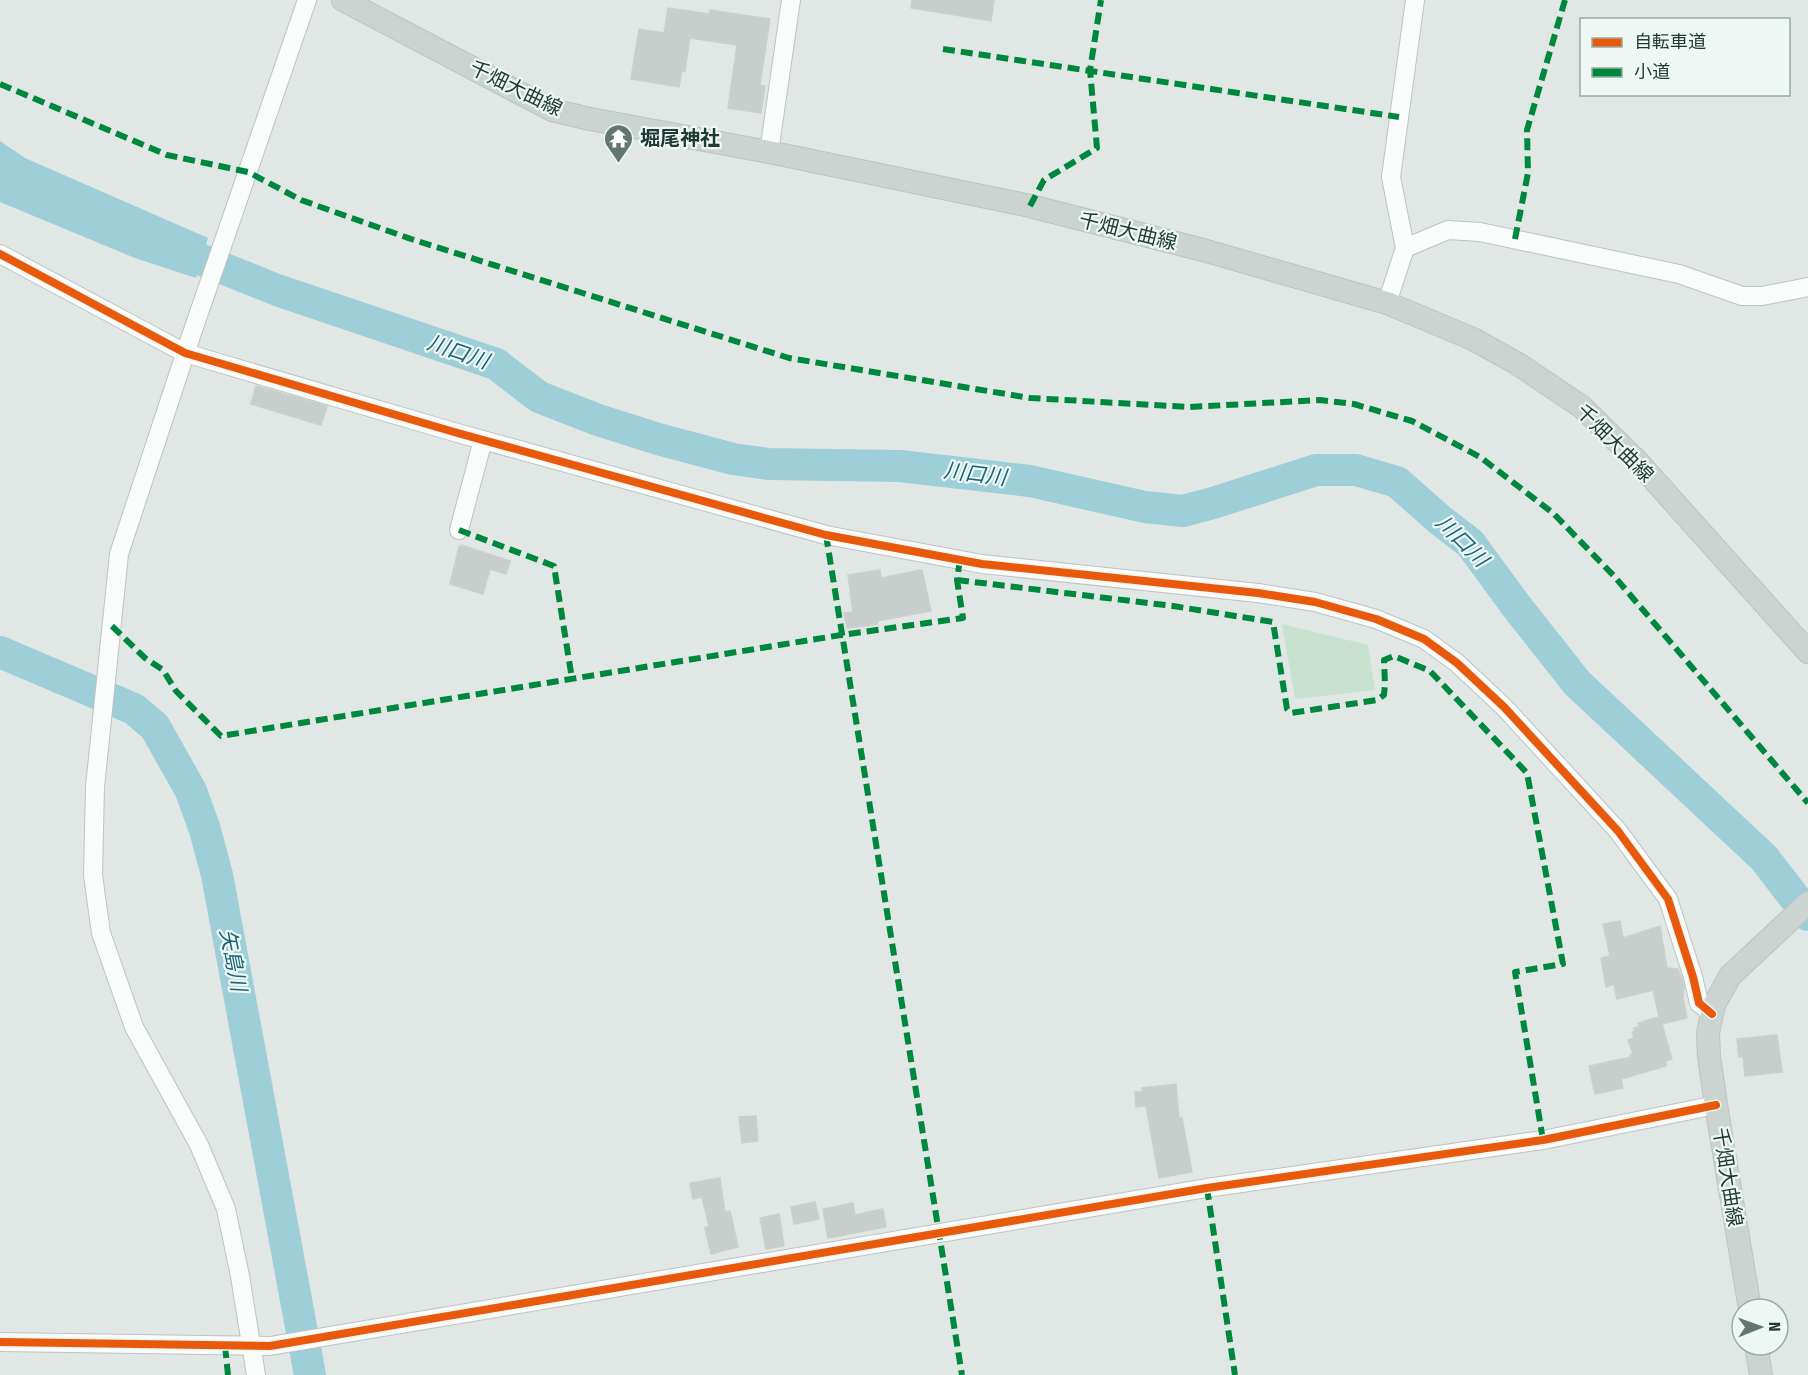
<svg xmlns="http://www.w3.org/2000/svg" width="1808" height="1375" viewBox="0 0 1808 1375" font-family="'Fira Sans Condensed','Noto Sans JP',sans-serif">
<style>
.green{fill:#c8e2d1}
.water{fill:#9eced8}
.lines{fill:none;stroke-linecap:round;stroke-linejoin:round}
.river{stroke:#9eced8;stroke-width:32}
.building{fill:#c8cecc;stroke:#c9d0cd;stroke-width:1.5}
.minor-casing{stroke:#bdc4c1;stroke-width:20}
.major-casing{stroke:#bac4c1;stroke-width:24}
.minor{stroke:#fafbfb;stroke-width:18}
.major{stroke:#ccd4d2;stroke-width:22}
.quiet{stroke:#00873e;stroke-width:6;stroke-dasharray:12 6;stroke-linecap:butt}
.cycleway-casing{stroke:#eef7f3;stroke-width:11}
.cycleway{stroke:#e8590c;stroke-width:8}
.labels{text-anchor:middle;stroke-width:4.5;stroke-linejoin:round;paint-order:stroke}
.street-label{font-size:20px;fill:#1e3a34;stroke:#eef7f3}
.poi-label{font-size:20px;font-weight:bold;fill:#1e3a34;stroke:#eef7f3;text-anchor:start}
.water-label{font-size:21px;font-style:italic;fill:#166579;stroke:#eef7f3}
</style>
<rect width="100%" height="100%" fill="#e0e7e4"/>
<path class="green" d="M1282,624L1368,645L1375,690L1295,699Z"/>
<path class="water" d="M0,141L25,158L208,238L196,278L135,258L0,202Z"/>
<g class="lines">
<g class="river">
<path d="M162,244L277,290L496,364L539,397L598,420L658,439L733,459L768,464L900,466L1030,481L1145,507L1183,511L1213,503L1316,470H1356L1397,482L1440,520L1470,543L1517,607L1577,683L1764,858L1808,915"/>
<path d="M0,652L134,709L155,727L191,791L205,830L217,875L310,1375"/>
</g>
</g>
<g class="building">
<path d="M912,0H994L991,21L911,8Z"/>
<path d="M668,8L709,14L710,10L770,19L760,85L765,86L761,113L728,108L737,45L690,38L685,71H682L679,87L631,79L639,29L664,33Z"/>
<path d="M256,386L327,406L321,425L251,404Z"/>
<path d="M461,545L510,561L506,574L490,569L483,594L450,584L459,547H460Z"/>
<path d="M880,570L881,578L922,570L931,611L877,621L878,624L847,628L844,613L853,612L848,575Z"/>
<path d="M1620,921L1623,938L1660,926L1667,968L1678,969L1682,980L1684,986L1683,999L1687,1018L1662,1024L1672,1059L1665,1061L1666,1066L1621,1079L1623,1088L1595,1094L1589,1066L1631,1057L1630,1055L1633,1054L1628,1040L1634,1038L1632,1032L1635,1031L1634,1028L1639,1027L1638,1023L1659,1017L1653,990L1617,999L1614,984L1606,987L1601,958L1610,956L1603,924Z"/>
<path d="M1777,1035L1782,1072L1745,1076L1743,1056L1739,1057L1737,1039Z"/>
<path d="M1176,1084L1179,1118H1182L1192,1172L1159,1178L1146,1106L1136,1107L1135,1092H1143L1142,1088Z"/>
<path d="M756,1116L758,1141L742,1143L739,1117Z"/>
<path d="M720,1178L725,1212L730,1211L738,1247L711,1254L705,1228L709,1226L702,1197L693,1199L690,1183Z"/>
<path d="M815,1202L819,1219L794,1224L791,1207Z"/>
<path d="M853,1203L855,1215L883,1209L886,1227L828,1238L823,1209Z"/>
<path d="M779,1214L784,1246L766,1249L760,1218Z"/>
</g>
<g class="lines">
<defs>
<g id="minor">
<path d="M769,152L791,0"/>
<path d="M1405,248L1448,230L1480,232L1679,274L1742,296H1762L1808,287"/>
<path d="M0,254L185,353L454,432L826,535L982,564L1258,593L1315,602L1376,619L1424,639L1457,663L1504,707L1618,831L1668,899L1693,977L1699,1003L1712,1014"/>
<path d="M1387,303L1405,248L1391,177L1415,0"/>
<path d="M459,530L483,440"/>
<path d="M0,1342L270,1346L1207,1188L1543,1140L1716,1105"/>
<path d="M256,1375L240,1276L226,1209L199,1145L134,1027L101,933L93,875L95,787L119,554L192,333L307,0"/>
</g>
<g id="major">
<path d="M343,0L552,110L590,119L769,152L1030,206L1203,250L1387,303L1473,339L1518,364L1582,407L1638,462L1808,652"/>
<path d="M1750,1309L1716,1105L1709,1056L1708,1033L1714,1005L1730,976L1808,903"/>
<path d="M1756,1345L1761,1375"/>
</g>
</defs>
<use href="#minor" class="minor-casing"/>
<use href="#major" class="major-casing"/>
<use href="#minor" class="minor"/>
<use href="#major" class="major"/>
<g class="quiet">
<path d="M943,49L1399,117"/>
<path d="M0,84L167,155L248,172L301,200L411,239L789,358L1030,398L1190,407L1320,400L1354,404L1412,421L1480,457L1553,513L1614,576L1808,803"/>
<path d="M1030,206L1044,180L1097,148L1090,70L1101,0"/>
<path d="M1515,239L1528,173L1527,130L1565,0"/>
<path d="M459,530L554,566L572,679"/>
<path d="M826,535L962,1375"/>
<path d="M957,580L1173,606L1273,622L1287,709L1291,713L1377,700L1384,695L1385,684L1384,660L1394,656L1430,671L1527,773L1563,964L1515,972L1543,1140"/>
<path d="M112,626L145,658L163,670L176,691L221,736L841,635L963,618L957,580L960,559"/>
<path d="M1207,1188L1235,1375"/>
<path d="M225,1346L228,1375"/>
</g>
<defs>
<g id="cycleway">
<path d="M0,254L185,353L454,432L826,535L982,564L1258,593L1315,602L1376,619L1424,639L1457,663L1504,707L1618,831L1668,899L1693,977L1699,1003L1712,1014"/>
<path d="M0,1342L270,1346L1207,1188L1543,1140L1716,1105"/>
</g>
</defs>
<use href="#cycleway" class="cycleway-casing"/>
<use href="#cycleway" class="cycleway"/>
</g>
<defs>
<symbol id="temple-pin" viewBox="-11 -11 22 30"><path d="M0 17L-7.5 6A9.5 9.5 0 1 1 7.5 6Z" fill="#627772" stroke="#eef7f3"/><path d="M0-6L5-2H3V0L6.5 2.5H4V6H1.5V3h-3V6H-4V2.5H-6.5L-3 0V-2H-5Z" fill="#fff"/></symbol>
</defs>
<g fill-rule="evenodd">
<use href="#temple-pin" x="602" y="122" width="33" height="45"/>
</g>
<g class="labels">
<g class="street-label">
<text transform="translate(516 88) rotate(26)" y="7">千畑大曲線</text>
<text transform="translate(1128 231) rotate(14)" y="7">千畑大曲線</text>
<text transform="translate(1615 443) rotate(45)" y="7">千畑大曲線</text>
<text transform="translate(1728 1177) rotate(81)" y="7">千畑大曲線</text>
</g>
<g class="poi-label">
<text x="640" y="145">堀尾神社</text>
</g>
<g class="water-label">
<text transform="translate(458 352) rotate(19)" y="7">川口川</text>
<text transform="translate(975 474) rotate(7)" y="7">川口川</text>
<text transform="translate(1462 541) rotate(45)" y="7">川口川</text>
<text transform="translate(233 960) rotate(79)" y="7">矢島川</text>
</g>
</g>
<rect x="1580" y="18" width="210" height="78" fill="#eef7f3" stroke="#9baba7" stroke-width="1.5"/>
<rect x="1592" y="38" width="30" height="9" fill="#e8590c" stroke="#9baba7" stroke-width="1.5"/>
<text x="1634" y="48" font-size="18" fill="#1e3a34">自転車道</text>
<rect x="1592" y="68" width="30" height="9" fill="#00873e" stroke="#9baba7" stroke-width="1.5"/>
<text x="1634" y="78" font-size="18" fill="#1e3a34">小道</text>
<g transform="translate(1760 1327) rotate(89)"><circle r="28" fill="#eef7f3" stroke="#9baba7" stroke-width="1.5"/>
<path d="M0-4.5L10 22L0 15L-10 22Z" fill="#627772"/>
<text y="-9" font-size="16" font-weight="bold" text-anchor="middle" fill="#1e3a34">N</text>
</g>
</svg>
